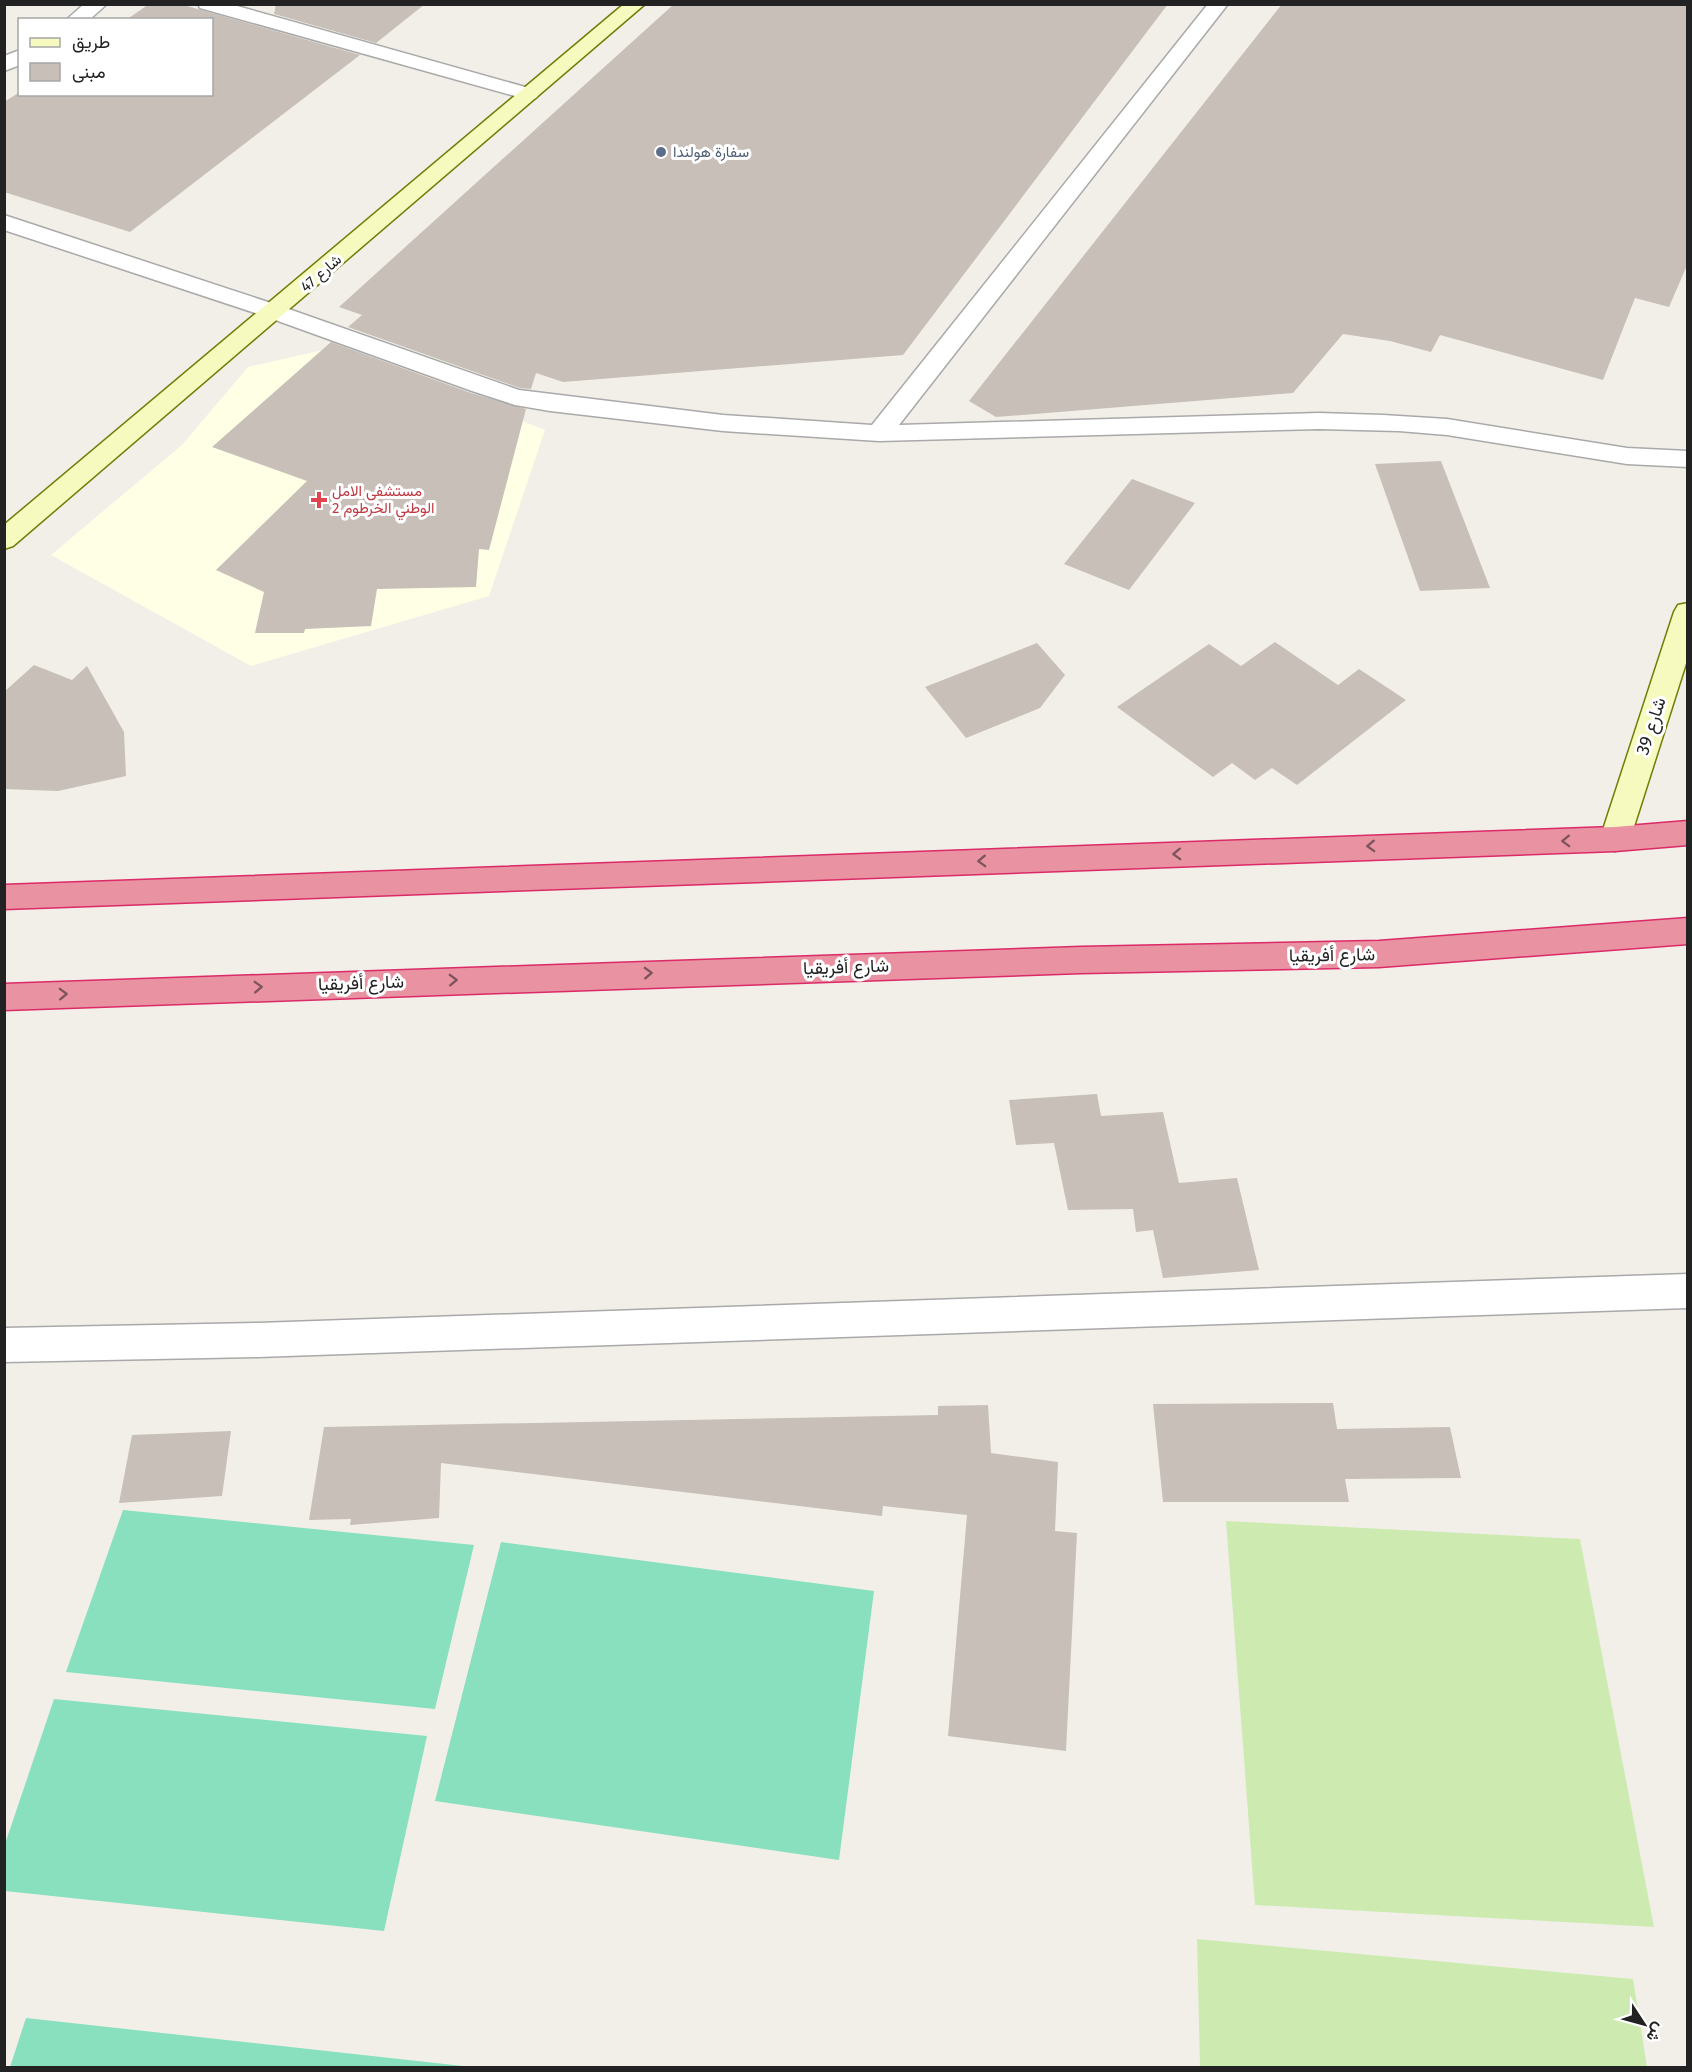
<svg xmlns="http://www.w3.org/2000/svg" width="1692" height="2072" viewBox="0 0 1692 2072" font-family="'Fira Sans',Vazirmatn,sans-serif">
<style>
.education{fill:#ffffe5}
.grass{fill:#cdebb0}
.pitch{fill:#88e0be}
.building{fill:#c7bfb8}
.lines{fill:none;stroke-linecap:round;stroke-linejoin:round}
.street-casing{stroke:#a9a9a9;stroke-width:3}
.secondary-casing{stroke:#707d05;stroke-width:3}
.highway-casing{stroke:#dc2a67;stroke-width:3}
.street{fill:#fff;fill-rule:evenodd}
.secondary{fill:#f7fabf;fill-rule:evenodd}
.highway{fill:#e892a2;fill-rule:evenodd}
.oneway{stroke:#7b545c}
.service-dot{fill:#5c6f8a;stroke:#fff;stroke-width:2}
.health-dot{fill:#e0444e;stroke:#fff;stroke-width:2}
.labels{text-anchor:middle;stroke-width:6;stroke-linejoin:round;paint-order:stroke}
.far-service-label{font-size:15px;fill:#4e5e75;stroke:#fff;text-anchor:start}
.far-street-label{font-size:15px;fill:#222;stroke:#fff}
.far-health-label{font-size:15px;fill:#be3a42;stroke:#fff;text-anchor:start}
.street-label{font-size:18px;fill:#222;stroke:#fff}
</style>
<rect width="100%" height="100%" fill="#f2efe9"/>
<path class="education" d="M336,347L545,430L489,596L251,666L51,555L182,445L248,367Z"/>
<g class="grass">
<path d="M1226,1521L1580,1539L1654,1927L1255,1905Z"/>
<path d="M1197,1939L1633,1979L1647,2067H1200Z"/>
</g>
<g class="pitch">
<path d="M123,1510L474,1545L435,1709L66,1672Z"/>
<path d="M501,1542L874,1591L839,1860L435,1801Z"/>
<path d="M54,1699L427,1736L384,1931L5,1891V1844Z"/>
<path d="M26,2018L463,2066V2068L10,2067Z"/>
</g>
<g class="building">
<path d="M149,4H180L360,55L130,232L4,192V102L20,92V94H212V20H126Z"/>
<path d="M276,4H425L376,43L274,14Z"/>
<path d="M674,4H1168L903,355L563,382L536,373L531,389L520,388L348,327L362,315L339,307Z"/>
<path d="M1282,4H1688V263L1669,307L1635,298L1603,380L1440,335L1431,352L1390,341L1343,334L1293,393L996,417L969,401Z"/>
<path d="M331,342L471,393L526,409L489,550L479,549L476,587L377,589L371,626L305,629L304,633H255L264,592L216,570L307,481L212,447Z"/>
<path d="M1441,461L1490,588L1420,591L1375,464Z"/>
<path d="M1132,479L1195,503L1129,590L1064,564Z"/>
<path d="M1275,642L1338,685L1359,669L1406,700L1297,785L1272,768L1255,780L1232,763L1213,777L1117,707L1209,644L1241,666Z"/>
<path d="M1037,643L1065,675L1040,708L966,738L925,687Z"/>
<path d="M34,665L72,680L87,666L124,732L126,776L58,791L4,789V692Z"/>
<path d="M1097,1094L1101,1116L1163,1112L1179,1183L1237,1178L1259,1270L1163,1278L1153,1230L1136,1232L1133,1209L1068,1210L1054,1143L1016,1145L1009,1100Z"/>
<path d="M1333,1403L1337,1429L1450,1427L1461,1478L1345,1479L1349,1502H1163L1153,1404Z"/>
<path d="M988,1405L991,1453L1058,1462L1055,1531L1077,1533L1066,1751L948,1736L967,1515L883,1506L882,1516L441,1463L439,1518L350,1525L351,1519L309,1520L324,1427L938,1415V1406Z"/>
<path d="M231,1431L222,1496L119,1503L132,1435Z"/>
</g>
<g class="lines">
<defs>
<g id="street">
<path d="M84,4H107L89,20H66Z"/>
<path d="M198,4H230L536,90L539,94L536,98L529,100L522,98L200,8Z"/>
<path d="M1208,4H1228L899,425L1319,413L1383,415L1447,419L1627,448L1688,451V467L1627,464L1447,435L1399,431L1319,429L879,441L723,431L550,411L515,405L472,391L267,317L4,230V215L283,307L519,390L723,415L872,425Z"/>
<path d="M20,50V65L4,71V56Z"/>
<path d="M1688,1274V1308L258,1357L4,1362V1328L258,1323Z"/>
</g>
<g id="secondary">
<path d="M624,4H645L13,546L4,549V525Z"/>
<path d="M1688,603V657L1630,839L1626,847L1615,851L1604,847L1600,839L1674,612L1678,605Z"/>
</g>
<g id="highway">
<path d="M1688,821V845L1615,851L4,909V885L1615,827Z"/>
<path d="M1688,918V944L1379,967L1081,973L4,1010V984L1081,947L1379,941Z"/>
</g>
</defs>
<use href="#street" class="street-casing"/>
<use href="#secondary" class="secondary-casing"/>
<use href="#highway" class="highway-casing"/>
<use href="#street" class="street"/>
<use href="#secondary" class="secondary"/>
<use href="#highway" class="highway"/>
</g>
<defs><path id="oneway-chevron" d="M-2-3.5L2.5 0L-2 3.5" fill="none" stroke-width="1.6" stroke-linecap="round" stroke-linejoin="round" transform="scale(1.5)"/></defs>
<g class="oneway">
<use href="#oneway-chevron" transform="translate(1566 841) rotate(178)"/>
<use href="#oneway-chevron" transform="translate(1371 846) rotate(178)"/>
<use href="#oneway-chevron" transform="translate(1177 854) rotate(178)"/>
<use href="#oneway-chevron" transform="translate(982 861) rotate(178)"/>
<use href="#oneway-chevron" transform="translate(648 973) rotate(-2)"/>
<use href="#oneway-chevron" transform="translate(453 980) rotate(-2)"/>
<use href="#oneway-chevron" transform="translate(258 987) rotate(-2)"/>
<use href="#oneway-chevron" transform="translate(63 994) rotate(-2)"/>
</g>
<circle class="service-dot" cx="661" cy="152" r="6"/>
<path class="health-dot" d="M316 491h6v6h6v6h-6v6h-6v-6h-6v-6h6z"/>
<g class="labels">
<g class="far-service-label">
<text x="673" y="157">سفارة هولندا</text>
</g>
<g class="far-street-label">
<text transform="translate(321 273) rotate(-41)" y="5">شارع 47</text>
</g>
<g class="far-health-label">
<text x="332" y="496">مستشفى الامل<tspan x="332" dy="17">الوطني الخرطوم 2</tspan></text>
</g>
<g class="street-label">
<text transform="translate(1651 726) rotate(-72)" y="6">شارع 39</text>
<text transform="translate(1332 955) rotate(-1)" y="6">شارع أفريقيا</text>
<text transform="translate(846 967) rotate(-2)" y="6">شارع أفريقيا</text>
<text transform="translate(361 983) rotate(-2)" y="6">شارع أفريقيا</text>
</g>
</g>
<rect width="1692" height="2072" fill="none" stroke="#222222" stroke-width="12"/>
<rect x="18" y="18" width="195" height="78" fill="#ffffff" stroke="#a7a7a7" stroke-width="1.5"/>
<rect x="30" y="38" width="30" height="9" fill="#f7fabf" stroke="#a7a7a7" stroke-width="1.5"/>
<text x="72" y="48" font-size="18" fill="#222222">طريق</text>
<rect x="30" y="63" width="30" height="18" fill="#c7bfb8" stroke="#a7a7a7" stroke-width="1.5"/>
<text x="72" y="78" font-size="18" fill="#222222">مبنى</text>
<g transform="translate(1644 2024) rotate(126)" stroke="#ffffff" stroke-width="4.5" paint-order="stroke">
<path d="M0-4.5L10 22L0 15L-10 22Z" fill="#222222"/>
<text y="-9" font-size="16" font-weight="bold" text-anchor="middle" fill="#222222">ش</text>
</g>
</svg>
